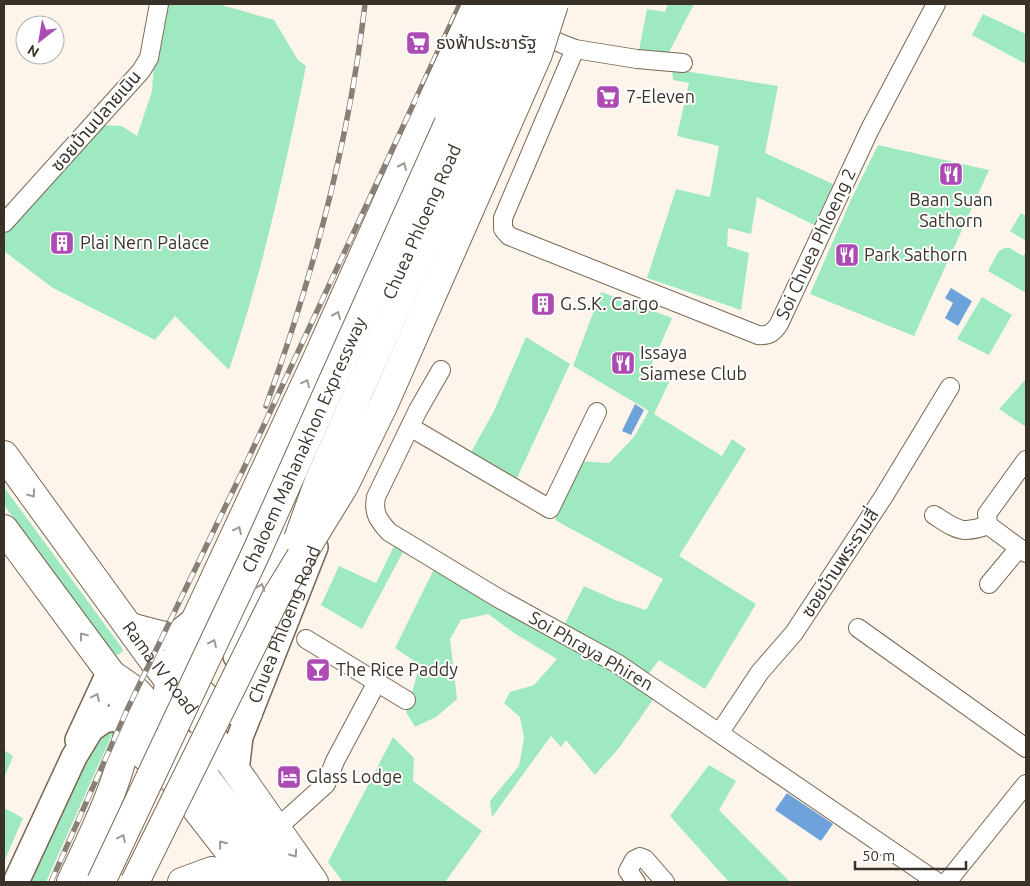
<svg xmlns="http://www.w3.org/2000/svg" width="1030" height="886" viewBox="0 0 1030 886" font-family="Ubuntu,'Noto Sans Thai',sans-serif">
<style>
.green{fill:#9ee9bf}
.water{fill:#6da3da}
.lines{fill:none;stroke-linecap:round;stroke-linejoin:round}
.street-casing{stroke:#796851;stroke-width:20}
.secondary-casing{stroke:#796851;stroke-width:28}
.primary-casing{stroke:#796851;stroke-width:30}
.highway-casing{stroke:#796851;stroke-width:30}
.street{stroke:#fff;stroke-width:18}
.secondary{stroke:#fff;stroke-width:25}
.primary{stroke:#fff;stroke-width:28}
.highway{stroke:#fff;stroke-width:28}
.rail-casing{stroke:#888076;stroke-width:5.5}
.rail{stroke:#fff;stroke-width:4;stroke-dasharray:11;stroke-linecap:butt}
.highway-bridge-casing{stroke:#796851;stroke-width:30;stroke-linecap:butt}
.highway-bridge{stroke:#fff;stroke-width:28}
.oneway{stroke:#9c9894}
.labels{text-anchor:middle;stroke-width:4;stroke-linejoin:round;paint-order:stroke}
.poi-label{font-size:18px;fill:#393228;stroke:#fff;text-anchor:start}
.street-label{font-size:18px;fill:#393228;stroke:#fff}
</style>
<rect width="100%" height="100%" fill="#fdf5eb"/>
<g class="green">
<path d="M165,4H218L274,20L298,60L306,66C285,169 263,270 229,370L175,316L155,340L53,288L4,251V235L100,125L122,126L137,136L152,91L154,60Z"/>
<path d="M668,4H694L667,56L638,55L647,9L665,12Z"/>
<path d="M983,14L1026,34V64L972,35Z"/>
<path d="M672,69L778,86L765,153L833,184L814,225L757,197L751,234L728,228L727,246L749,253L741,310L647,278L676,189L710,197L719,146L677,136L689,83L673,80Z"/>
<path d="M878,145L989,170L914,336L810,294L850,202Z"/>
<path d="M1021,213L1026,216V241L1010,231Z"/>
<path d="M1004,248H1010L1023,256L1026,251V293L988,271L998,252Z"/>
<path d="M601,292L672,318L650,368L670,380L654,414L722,456L732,439L746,449L679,556L756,604L705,689L659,660L647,676L562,629L584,586L615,600L646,610L663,579L555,520L577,461L609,463L634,437L649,411L573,366Z"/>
<path d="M982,297L1012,315L989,355L957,339Z"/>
<path d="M526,337L570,364L516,480L470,454L494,411Z"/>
<path d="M1026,379V427L999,409Z"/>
<path d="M4,487L122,648L123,651L118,655L110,653L4,505Z"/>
<path d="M395,544L404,550L362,629L321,605L339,566L376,583Z"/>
<path d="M434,569L607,666L655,697L619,748L595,775L566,740L561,747L551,736L492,817L490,801L519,766L524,738L520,717L504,703L510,692L534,685L557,659L517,635L488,614L461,620L450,639L457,699L436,717L415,727L406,712L420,665L395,648Z"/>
<path d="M114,730L46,882H23L93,734Z"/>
<path d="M393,737L414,758L413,781L482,831L445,882H343L328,862Z"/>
<path d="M4,750L13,756L4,778Z"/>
<path d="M709,765L736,781L719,810L790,882H729L670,816Z"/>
<path d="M4,808L23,818L4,862Z"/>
</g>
<g class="water">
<path d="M951,288L972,301L958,326L945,318L953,303L945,298Z"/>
<path d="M635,404L644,410L631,435L622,431Z"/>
<path d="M787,793L833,824L821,841L775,810Z"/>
</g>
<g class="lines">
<defs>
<g id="street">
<path d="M535,33L575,49L503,218V229L509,236L758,335C769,336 773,333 779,324L870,129L936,4"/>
<path d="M575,49L637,59L683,63"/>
<path d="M4,223L141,71L149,58L159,4"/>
<path d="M441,370L418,410L376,497C373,513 378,520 389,532L498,598L618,664L937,882"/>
<path d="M410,427L550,509L597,412"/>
<path d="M1026,460L987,514L988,525L1026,553"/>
<path d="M934,515C956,529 961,535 988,525"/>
<path d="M989,584L1019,548"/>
<path d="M858,628L1026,748"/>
<path d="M306,639L406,700"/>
<path d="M720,732L760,672L794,633L884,496L950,387"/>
<path d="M276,829L326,784L335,761L377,682"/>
<path d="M636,882L628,871L634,860L640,857L645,859L665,882"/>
<path d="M947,882L1026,784"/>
</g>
<g id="secondary">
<path d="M338,401L371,333"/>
<path d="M236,656L311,460"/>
<path d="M78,740L110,671"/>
<path id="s1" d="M236,771L240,737L315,547"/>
<path d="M16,882L74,757L91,729L104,720L131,715"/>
</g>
<g id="primary">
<path id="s2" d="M4,455L153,660L209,732L314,882"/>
<path d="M4,529L112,675L127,710L152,752L253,882"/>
<path d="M114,676L137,692L164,722L284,882"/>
</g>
<g id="highway">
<path d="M130,627L164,636L178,635L194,622"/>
<path d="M186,665C197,698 214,709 248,713"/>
<path d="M164,722L171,667L187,638L317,359L431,104"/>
<path d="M146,757C173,735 198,749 226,758"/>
<path d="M71,882C97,826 123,777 131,715"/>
<path d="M182,882L212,871L239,882"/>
</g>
</defs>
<use href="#street" class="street-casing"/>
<use href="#secondary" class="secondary-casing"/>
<use href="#primary" class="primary-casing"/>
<use href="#highway" class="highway-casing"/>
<use href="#street" class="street"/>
<use href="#secondary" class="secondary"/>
<use href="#primary" class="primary"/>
<use href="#highway" class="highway"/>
<defs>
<g id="rail">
<path d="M266,406C313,276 349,142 365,4"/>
<path d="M51,882L127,710L243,470L460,4"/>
</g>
</defs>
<use href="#rail" class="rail-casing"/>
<use href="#rail" class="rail"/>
<defs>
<g id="highway-bridge">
<path d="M431,104L477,4"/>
<path d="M298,539L319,481L531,4"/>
<path id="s3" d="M101,882L255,555L502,4"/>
<path d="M135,882L276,597L344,486L384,404L538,54L554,4"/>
</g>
</defs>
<use href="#highway-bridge" class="highway-bridge-casing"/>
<use href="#highway-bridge" class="highway-bridge"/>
</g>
<defs><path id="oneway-chevron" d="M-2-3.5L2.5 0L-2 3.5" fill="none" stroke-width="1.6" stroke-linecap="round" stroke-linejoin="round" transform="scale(1.25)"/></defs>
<g class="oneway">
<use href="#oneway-chevron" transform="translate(403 166) rotate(-66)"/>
<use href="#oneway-chevron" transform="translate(337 315) rotate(-66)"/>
<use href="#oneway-chevron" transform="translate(306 383) rotate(-65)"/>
<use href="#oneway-chevron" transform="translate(32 494) rotate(53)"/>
<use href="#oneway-chevron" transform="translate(238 530) rotate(-65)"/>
<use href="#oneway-chevron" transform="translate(261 587) rotate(-70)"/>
<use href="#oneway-chevron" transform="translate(83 636) rotate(-127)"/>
<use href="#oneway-chevron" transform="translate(213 643) rotate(-65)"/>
<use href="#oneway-chevron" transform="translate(96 697) rotate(-65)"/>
<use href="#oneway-chevron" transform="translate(122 838) rotate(-65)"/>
<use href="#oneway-chevron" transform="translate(222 844) rotate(-129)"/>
<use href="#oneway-chevron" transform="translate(294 854) rotate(55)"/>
</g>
<defs>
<symbol id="supermarket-square" viewBox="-11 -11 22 22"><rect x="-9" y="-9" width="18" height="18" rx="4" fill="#ac4bb3" stroke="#fff"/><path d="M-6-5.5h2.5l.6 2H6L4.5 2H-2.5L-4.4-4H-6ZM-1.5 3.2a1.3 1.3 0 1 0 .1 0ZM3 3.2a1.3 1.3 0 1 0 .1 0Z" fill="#fff"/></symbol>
<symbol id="restaurant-square" viewBox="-11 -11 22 22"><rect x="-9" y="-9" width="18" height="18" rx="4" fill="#ac4bb3" stroke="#fff"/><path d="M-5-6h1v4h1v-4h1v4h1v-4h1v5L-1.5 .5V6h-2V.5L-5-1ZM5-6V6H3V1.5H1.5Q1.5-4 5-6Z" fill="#fff"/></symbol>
<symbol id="building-square" viewBox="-11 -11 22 22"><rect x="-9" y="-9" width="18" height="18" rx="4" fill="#ac4bb3" stroke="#fff"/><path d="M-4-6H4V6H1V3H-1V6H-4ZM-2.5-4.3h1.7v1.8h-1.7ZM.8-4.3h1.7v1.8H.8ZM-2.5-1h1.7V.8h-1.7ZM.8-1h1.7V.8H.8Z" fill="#fff"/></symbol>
<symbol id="bar-square" viewBox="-11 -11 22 22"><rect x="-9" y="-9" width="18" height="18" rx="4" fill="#ac4bb3" stroke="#fff"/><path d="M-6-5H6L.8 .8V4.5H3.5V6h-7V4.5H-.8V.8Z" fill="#fff"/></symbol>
<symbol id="hotel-square" viewBox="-11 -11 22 22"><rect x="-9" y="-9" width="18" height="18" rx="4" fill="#ac4bb3" stroke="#fff"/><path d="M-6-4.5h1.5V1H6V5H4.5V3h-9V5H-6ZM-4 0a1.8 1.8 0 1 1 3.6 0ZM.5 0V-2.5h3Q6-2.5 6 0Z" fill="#fff"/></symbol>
</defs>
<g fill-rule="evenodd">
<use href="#supermarket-square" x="404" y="29" width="28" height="28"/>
<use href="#supermarket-square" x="594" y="83" width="28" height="28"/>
<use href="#restaurant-square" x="937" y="160" width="28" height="28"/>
<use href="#building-square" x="48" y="229" width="28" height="28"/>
<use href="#restaurant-square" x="833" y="241" width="28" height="28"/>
<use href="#building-square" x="529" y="290" width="28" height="28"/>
<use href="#restaurant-square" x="609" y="349" width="28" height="28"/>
<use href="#bar-square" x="304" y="656" width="28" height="28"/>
<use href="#hotel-square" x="275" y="763" width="28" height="28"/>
</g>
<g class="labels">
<g class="poi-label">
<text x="436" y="49">ธงฟ้าประชารัฐ</text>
<text x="626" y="103">7-Eleven</text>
<text x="951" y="206" text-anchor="middle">Baan Suan<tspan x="951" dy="21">Sathorn</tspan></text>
<text x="80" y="249">Plai Nern Palace</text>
<text x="864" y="261">Park Sathorn</text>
<text x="560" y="310">G.S.K. Cargo</text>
<text x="640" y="359">Issaya<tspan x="640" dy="21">Siamese Club</tspan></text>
<text x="336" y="676">The Rice Paddy</text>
<text x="306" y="783">Glass Lodge</text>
</g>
<g class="street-label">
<text transform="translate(96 121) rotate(-49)" y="6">ซอยบ้านปลายเนิน</text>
<text transform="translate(422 222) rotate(-66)" y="6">Chuea Phloeng Road</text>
<text transform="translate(816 244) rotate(-65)" y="6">Soi Chuea Phloeng 2</text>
<text dy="6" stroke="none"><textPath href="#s3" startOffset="482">Chaloem Mahanakhon Expressway</textPath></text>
<text transform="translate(840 563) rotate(-57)" y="6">ซอยบ้านพระรามสี่</text>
<text dy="6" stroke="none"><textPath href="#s1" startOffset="155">Chuea Phloeng Road</textPath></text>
<text transform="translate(591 651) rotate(30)" y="6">Soi Phraya Phiren</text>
<text dy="6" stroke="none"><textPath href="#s2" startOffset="264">Rama IV Road</textPath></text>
</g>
</g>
<rect width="1030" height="886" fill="none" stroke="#393228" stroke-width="10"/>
<g transform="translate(40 40) rotate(211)"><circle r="24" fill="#ffffff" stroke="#b0ada9"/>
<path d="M0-4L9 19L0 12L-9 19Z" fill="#ac4bb3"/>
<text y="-8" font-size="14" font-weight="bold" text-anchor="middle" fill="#393228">N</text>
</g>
<path d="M855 861v8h111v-8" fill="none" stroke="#393228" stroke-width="2.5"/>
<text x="862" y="861" font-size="15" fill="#393228" stroke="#ffffff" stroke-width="4" paint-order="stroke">50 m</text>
</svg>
